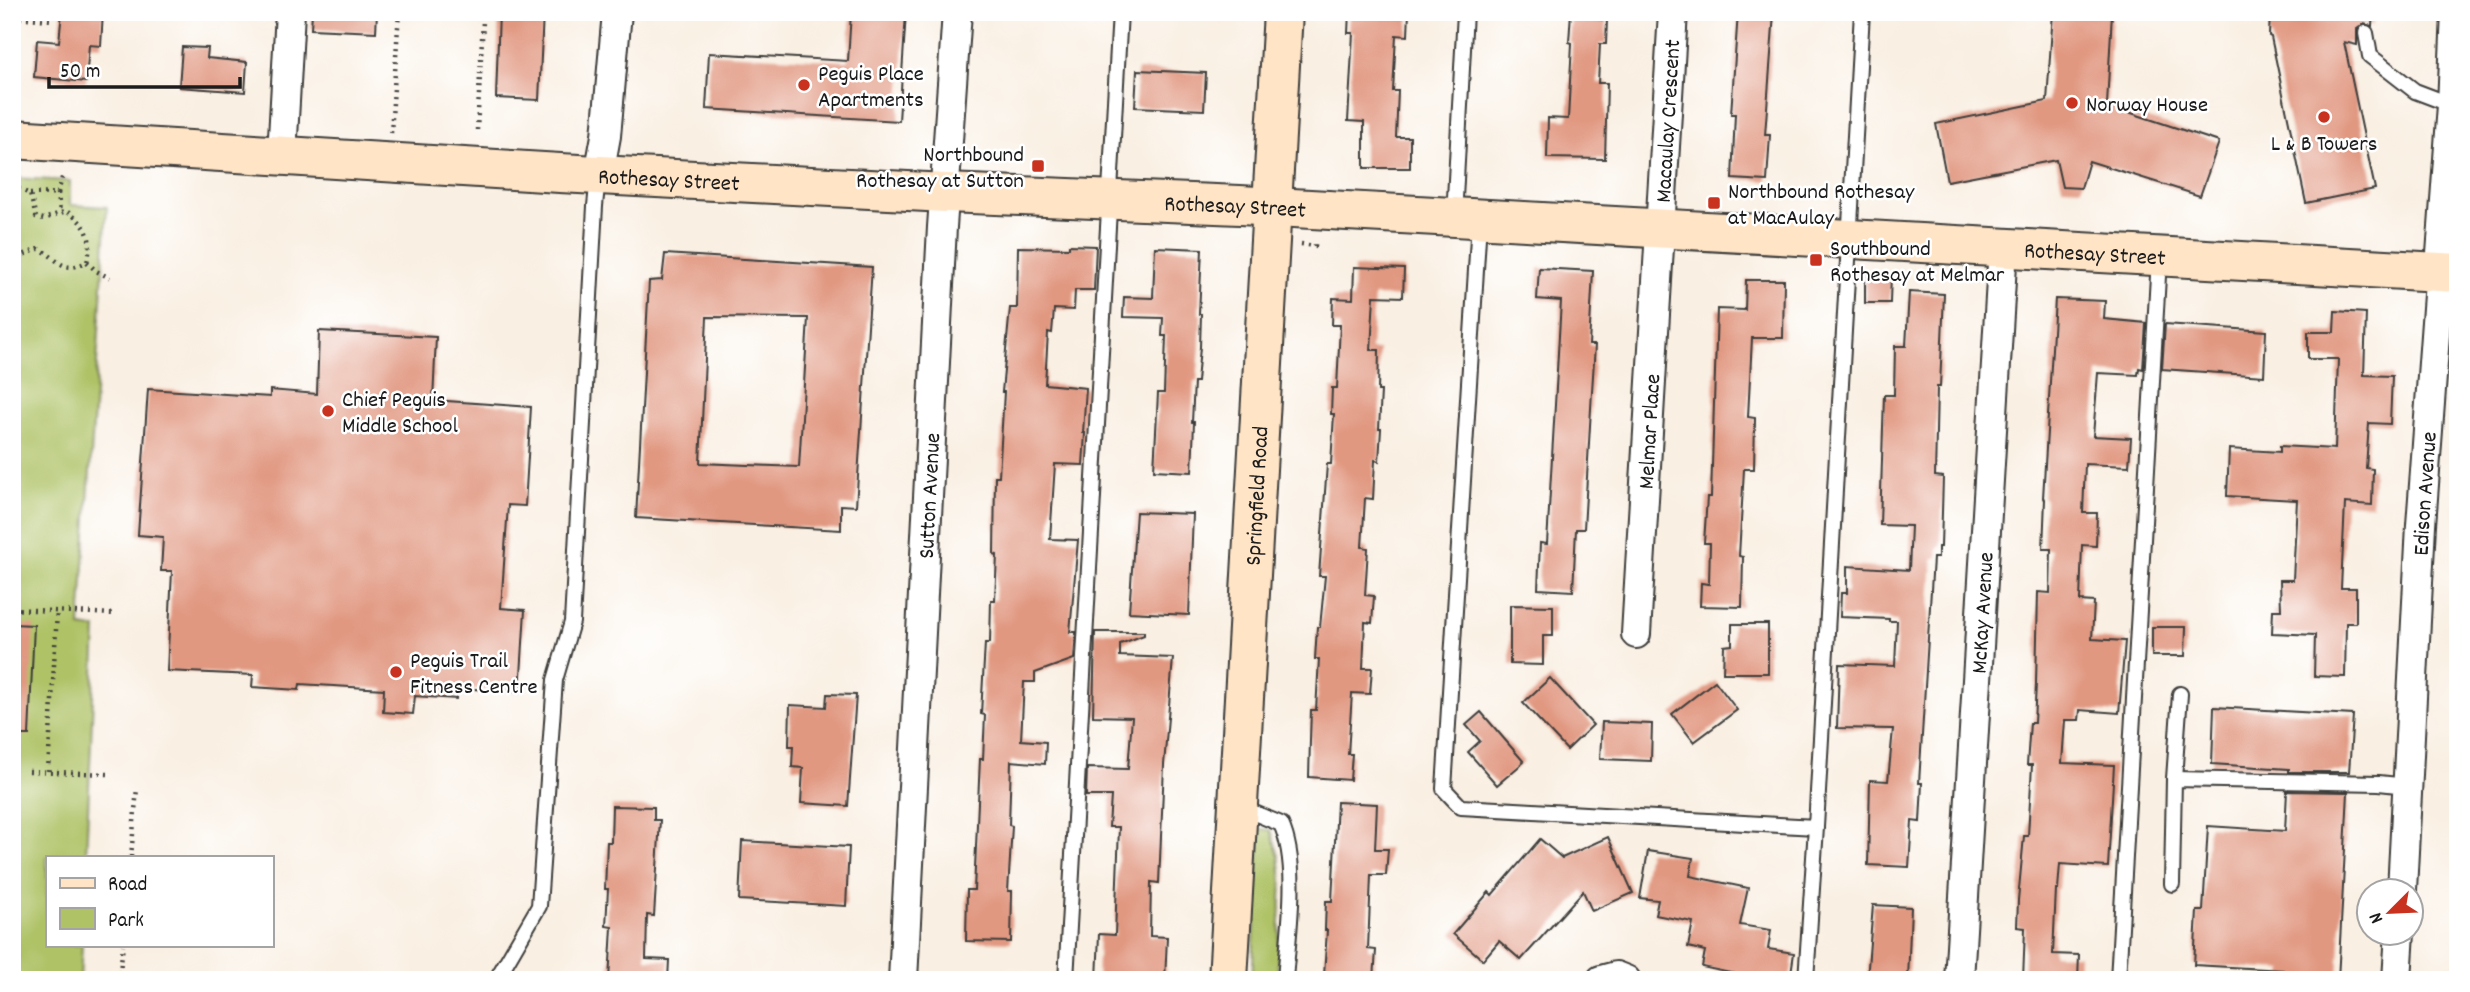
<svg xmlns="http://www.w3.org/2000/svg" width="2470" height="992" viewBox="0 0 2470 992" font-family="Dekko,sans-serif">
<style>
.green{fill:#afc266;stroke:#666f41;stroke-width:2}
.building{fill:#e19881;fill-rule:evenodd}
.lines{fill:none;stroke-linecap:round;stroke-linejoin:round}
.lane-casing{stroke:#3d3c3a;stroke-width:18}
.street-casing{stroke:#3d3c3a;stroke-width:32}
.secondary-casing{stroke:#3d3c3a;stroke-width:42}
.path{stroke:#3d3c3a;stroke-width:4.5;stroke-dasharray:2 5;stroke-linecap:butt}
.lane{stroke:#fff;stroke-width:14}
.street{stroke:#fff;stroke-width:28}
.secondary{stroke:#ffe4c6;stroke-width:38}
.poi-dot{fill:#c8321e;stroke:#fff;stroke-width:2.5}
.labels{text-anchor:middle;stroke-width:5;stroke-linejoin:round;paint-order:stroke}
.poi-label{font-size:23px;fill:#1c1c1c;stroke:#fff;text-anchor:start}
.street-label{font-size:23px;fill:#1c1c1c;stroke:#fff}
</style>
<rect width="100%" height="100%" fill="#fff"/>
<filter id="ink" filterUnits="userSpaceOnUse"><feTurbulence type="fractalNoise" baseFrequency=".0143" numOctaves="2"/><feDisplacementMap in="SourceGraphic" scale="14" xChannelSelector="R" yChannelSelector="G"/><feConvolveMatrix kernelMatrix="1 2 1 2 8 2 1 2 1" color-interpolation-filters="sRGB"/></filter>
<filter id="wash" filterUnits="userSpaceOnUse"><feTurbulence type="fractalNoise" baseFrequency=".00686" numOctaves="4" result="noise"/><feDisplacementMap in="SourceGraphic" scale="28" xChannelSelector="R" yChannelSelector="G"/><feGaussianBlur stdDeviation="1.57" result="paint"/><feColorMatrix in="noise" values="0 0 0 0 0 0 0 0 0 0 0 0 0 0 0 0 0 1.4 0 .05"/><feComposite in="paint" operator="in"/></filter>
<g filter="url(#wash)">
<rect width="100%" height="100%" fill="#f9efe2"/>
<g class="green">
<path d="M12,178L70,181V205L107,207L80,627L96,629L86,857H47V945H82L80,980H12Z"/>
<path d="M1260,829L1271,830L1279,856L1282,880L1277,980H1252Z"/>
</g>
<g id="blocks">
<g class="building">
<path d="M62,12H103L101,46L89,45L86,82L34,77L37,40L59,42Z"/>
<path d="M312,12H377L376,32L311,29Z"/>
<path d="M499,12H543L539,100L496,98Z"/>
<path d="M851,12H906L899,121L706,109L709,53L848,61Z"/>
<path d="M1349,12H1409L1408,36L1396,35L1393,91H1398L1396,137H1410V168H1364V122L1348,121L1353,33H1348Z"/>
<path d="M1571,12H1599L1598,19L1607,20L1606,44H1600L1598,83H1607L1605,159L1547,158L1548,118L1568,119L1572,43L1569,42Z"/>
<path d="M1738,12L1774,13L1765,135H1770L1767,181L1732,179L1735,114H1731Z"/>
<path d="M2053,12H2112L2107,105L2219,142L2200,196L2089,161L2081,188L2062,187L2056,160L1947,181L1936,124L2047,101Z"/>
<path d="M2270,12H2373L2372,26L2364,24L2357,29V45L2344,42L2375,189L2306,203L2271,37L2269,36Z"/>
<path d="M182,47L208,48L207,58L247,62L245,92L179,87Z"/>
<path d="M1137,70L1206,73L1204,110L1135,107Z"/>
<path d="M1069,245L1096,246L1094,290H1075L1074,310L1054,309L1052,333L1048,332L1045,384L1086,388L1083,433H1085L1083,465L1055,464L1050,539L1078,540L1070,632H1076L1074,659L1035,673V682H1024L1021,740L1046,742L1045,764L1011,761L1009,825L1012,826L1008,891H1012L1011,942L966,941L967,890H974L980,759H983L985,715L981,714L985,643H990L991,600H995L997,555L994,554L995,476H999L1004,392H1002L1010,308H1017L1018,247L1069,248Z"/>
<path d="M1155,247L1202,249L1199,314H1201L1200,347L1197,382H1194L1192,422H1194L1192,472L1154,470L1158,393H1164L1166,336H1162L1163,318L1123,317L1124,297L1153,298Z"/>
<path d="M665,254L872,267L856,506L841,505V530L636,518L649,281L662,280ZM707,317L808,318L799,467L700,463Z"/>
<path d="M1354,267L1404,269L1403,297L1374,296L1371,350H1379L1378,391H1381L1379,429H1381L1379,461L1375,460L1373,499L1365,498L1362,547L1368,548L1365,595L1374,596L1372,623L1365,622L1363,668H1372L1370,694L1352,693L1348,754H1352L1350,780L1309,777L1310,740L1311,710H1316L1319,659H1315L1317,627H1320L1325,576H1319L1327,464H1331L1334,414H1331L1332,388H1337L1340,325H1332L1333,298L1353,299Z"/>
<path d="M1539,268L1593,271L1589,345H1595L1592,391L1584,529H1576L1573,591L1538,589L1540,543L1547,544L1561,301L1537,299Z"/>
<path d="M1865,273H1891L1890,303H1865Z"/>
<path d="M1746,280H1784L1783,338H1752L1748,417L1755,418L1754,469H1744L1739,556L1743,557L1742,607L1700,606L1701,583L1709,584L1710,543H1704L1707,497H1711L1717,309L1745,310Z"/>
<path d="M1909,292L1944,294L1940,387H1937L1935,476L1943,477L1941,547H1938V558H1933L1919,783H1922L1920,822L1912,821L1909,867L1868,865L1870,780L1888,781L1893,729L1837,728L1839,664L1895,666L1897,621H1889V619L1840,617L1841,593H1847V566L1909,570L1911,526L1880,525L1884,395H1894L1895,346H1906Z"/>
<path d="M2055,299L2105,301L2104,319L2146,323L2143,369L2139,368L2138,375L2098,373L2093,436L2131,438L2129,466L2085,464L2083,513H2097L2096,546L2082,545L2080,601L2094,602L2092,639L2125,641L2119,713L2080,710L2079,720H2065L2062,763L2114,765L2108,867L2060,864L2058,889H2056L2053,954L2079,955L2078,980H2023L2025,928L2017,927L2018,900L2024,836H2028L2032,765H2027L2030,723H2034L2036,684L2038,592L2050,593L2051,549H2043L2045,499L2043,498Z"/>
<path d="M2335,311L2366,313L2364,375L2392,376L2390,424L2369,423L2366,468L2373,469L2372,505L2345,503L2341,588H2356V623H2346L2345,677L2314,676L2315,635L2272,633L2273,610H2281L2280,580H2293L2297,500L2227,496L2229,449L2280,452V446L2335,449L2338,359H2308V332H2334Z"/>
<path d="M2165,324L2266,331L2264,376L2162,369Z"/>
<path d="M319,331L436,337L433,400L531,407L525,506L508,505L501,608L525,610L520,692L457,688L456,699L415,696L413,714L383,712L384,689L300,684L299,690L252,687L253,675L167,671L172,571H161L163,537L138,535L148,389L270,397V390L317,394Z"/>
<path d="M1136,512L1193,514L1189,615L1129,612Z"/>
<path d="M1510,605L1553,606V636H1543V665L1510,664Z"/>
<path d="M12,624L34,625L29,735H12Z"/>
<path d="M1732,624H1768V673H1723L1724,646L1732,645Z"/>
<path d="M2152,627H2186L2185,656H2152Z"/>
<path d="M1095,632H1144V635L1120,644V656L1173,658L1164,765L1159,883L1151,882L1150,936L1167,937L1165,980H1097L1099,934L1115,935L1119,827H1109L1111,796H1086L1087,768L1128,769L1132,717L1093,716Z"/>
<path d="M1550,678L1593,725L1567,750L1523,703Z"/>
<path d="M1715,681L1737,710L1694,742L1672,714Z"/>
<path d="M827,694L856,695L848,806L801,803L803,768L792,767L793,746H789L790,705L826,707Z"/>
<path d="M2214,707L2353,715L2349,772H2289V769L2212,764Z"/>
<path d="M1481,712L1524,762L1497,785L1468,752L1480,741L1466,725Z"/>
<path d="M1602,722L1652,724L1651,761L1600,759Z"/>
<path d="M2287,791L2348,792L2338,980H2283V970L2194,965L2197,911H2203L2208,826L2285,831Z"/>
<path d="M1337,802L1377,804L1375,849H1388L1386,875H1371L1368,949L1376,950L1374,979L1324,976L1327,930H1325L1326,901H1332Z"/>
<path d="M612,806L654,807V820H660L654,916L647,915L646,959L669,960L668,980H609L612,927L606,926L608,889H605L607,842H611Z"/>
<path d="M1608,837L1633,893L1592,911L1583,891L1521,960L1499,941L1483,960L1453,934L1489,892L1492,895L1540,839L1562,858Z"/>
<path d="M742,841L849,847L846,906L739,900Z"/>
<path d="M1648,851L1693,858L1690,876L1748,888L1740,925L1771,930L1768,949L1794,953L1790,980H1740V975L1702,967L1705,951L1688,947L1693,922L1655,915L1658,900L1640,898Z"/>
<path d="M1873,905L1911,907L1908,980H1867Z"/>
</g>
</g>
</g>
<g filter="url(#ink)">
<use href="#blocks" fill-opacity="0" stroke="#3d3c3a" stroke-width="2"/>
<g class="lines">
<defs>
<g id="lane">
<path d="M2366,33L2370,56L2415,91L2452,105"/>
<path d="M1454,217L1465,12"/>
<path d="M1479,221L1444,789L1461,807L1816,827L1862,12"/>
<path d="M2174,779L2180,694"/>
<path d="M1240,807L1281,824C1300,865 1288,935 1285,980"/>
<path d="M2172,884L2174,779L2379,783L2407,786"/>
<path d="M496,980L539,906L555,680L572,622L595,206L598,176"/>
<path d="M1066,980L1120,12"/>
<path d="M1806,980L1816,827"/>
<path d="M2118,980L2159,258"/>
</g>
<g id="street">
<path d="M282,155L290,12"/>
<path d="M599,174L606,136L617,12"/>
<path id="s1" d="M1636,634L1673,12"/>
<path id="s2" d="M2402,890L2421,525L2452,105L2456,12"/>
<path id="s3" d="M903,980L942,227L957,12"/>
<path d="M1601,980L1616,976L1626,980"/>
<path id="s4" d="M1959,980L2003,247"/>
<path d="M2397,980L2400,932"/>
</g>
<g id="secondary">
<path id="s5" d="M12,139L560,173L946,193L1240,205L2458,273"/>
<path id="s6" d="M1228,980L1283,12"/>
</g>
</defs>
<use href="#lane" class="lane-casing"/>
<use href="#street" class="street-casing"/>
<use href="#secondary" class="secondary-casing"/>
<g class="path">
<path d="M13,17L52,20"/>
<path d="M477,130L483,21L486,12"/>
<path d="M391,133L399,12"/>
<path d="M12,186L30,194L36,217L44,219L66,211C87,224 94,238 87,262C61,275 59,258 39,249L12,259"/>
<path d="M58,193L63,174"/>
<path d="M30,194L58,193L60,213"/>
<path d="M1301,244L1315,246V241"/>
<path d="M87,262L96,271L110,278"/>
<path d="M12,609L115,614"/>
<path d="M29,771L108,774"/>
<path d="M48,771L57,612"/>
<path d="M131,857L137,788"/>
<path d="M119,980L123,945"/>
</g>
<use href="#lane" class="lane"/>
<use href="#street" class="street"/>
<use href="#secondary" class="secondary"/>
</g>
</g>
<g class="poi-dot">
<circle cx="804" cy="85" r="7"/>
<circle cx="2072" cy="103" r="7"/>
<circle cx="2324" cy="117" r="7"/>
<rect x="1031" y="159" width="14" height="14" rx="3.5"/>
<rect x="1707" y="196" width="14" height="14" rx="3.5"/>
<rect x="1809" y="253" width="14" height="14" rx="3.5"/>
<circle cx="328" cy="411" r="7"/>
<circle cx="396" cy="672" r="7"/>
</g>
<g class="labels">
<g class="poi-label">
<text x="818" y="80">Peguis Place<tspan x="818" dy="26">Apartments</tspan></text>
<text x="2086" y="111">Norway House</text>
<text x="2324" y="150" text-anchor="middle">L &amp; B Towers</text>
<text x="1024" y="161" text-anchor="end">Northbound<tspan x="1024" dy="26">Rothesay at Sutton</tspan></text>
<text x="1728" y="198">Northbound Rothesay<tspan x="1728" dy="26">at MacAulay</tspan></text>
<text x="1830" y="255">Southbound<tspan x="1830" dy="26">Rothesay at Melmar</tspan></text>
<text x="342" y="406">Chief Peguis<tspan x="342" dy="26">Middle School</tspan></text>
<text x="410" y="667">Peguis Trail<tspan x="410" dy="26">Fitness Centre</tspan></text>
</g>
<g class="street-label">
<text dy="8" stroke="none"><textPath href="#s1" startOffset="514">Macaulay Crescent</textPath></text>
<text dy="8" stroke="none"><textPath href="#s5" startOffset="658">Rothesay Street</textPath></text>
<text dy="8" stroke="none"><textPath href="#s5" startOffset="1225">Rothesay Street</textPath></text>
<text dy="8" stroke="none"><textPath href="#s5" startOffset="2086">Rothesay Street</textPath></text>
<text dy="8" stroke="none"><textPath href="#s1" startOffset="203">Melmar Place</textPath></text>
<text dy="8" stroke="none"><textPath href="#s2" startOffset="397">Edison Avenue</textPath></text>
<text dy="8" stroke="none"><textPath href="#s3" startOffset="485">Sutton Avenue</textPath></text>
<text dy="8" stroke="none"><textPath href="#s6" startOffset="485">Springfield Road</textPath></text>
<text dy="8" stroke="none"><textPath href="#s4" startOffset="368">McKay Avenue</textPath></text>
</g>
</g>
<rect width="2470" height="992" fill="none" stroke="#fff" stroke-width="42"/>
<rect x="46" y="856" width="228" height="91" fill="#ffffff" stroke="#a4a4a4" stroke-width="2"/>
<rect x="60" y="878" width="35" height="10" fill="#ffe4c6" stroke="#a4a4a4" stroke-width="2"/>
<text x="108" y="890" font-size="21" fill="#1c1c1c">Road</text>
<rect x="60" y="908" width="35" height="21" fill="#afc266" stroke="#a4a4a4" stroke-width="2"/>
<text x="108" y="926" font-size="21" fill="#1c1c1c">Park</text>
<g transform="translate(2390 912) rotate(246)"><circle r="33" fill="#ffffff" stroke="#a4a4a4" stroke-width="2"/>
<path d="M0-5L12 26L0 18L-12 26Z" fill="#c8321e"/>
<text y="-10" font-size="19" font-weight="bold" text-anchor="middle" fill="#1c1c1c">N</text>
</g>
<path d="M49 77v10h191v-10" fill="none" stroke="#1c1c1c" stroke-width="3.5"/>
<text x="60" y="77" font-size="21" fill="#1c1c1c" stroke="#ffffff" stroke-width="5" paint-order="stroke">50 m</text>
</svg>
